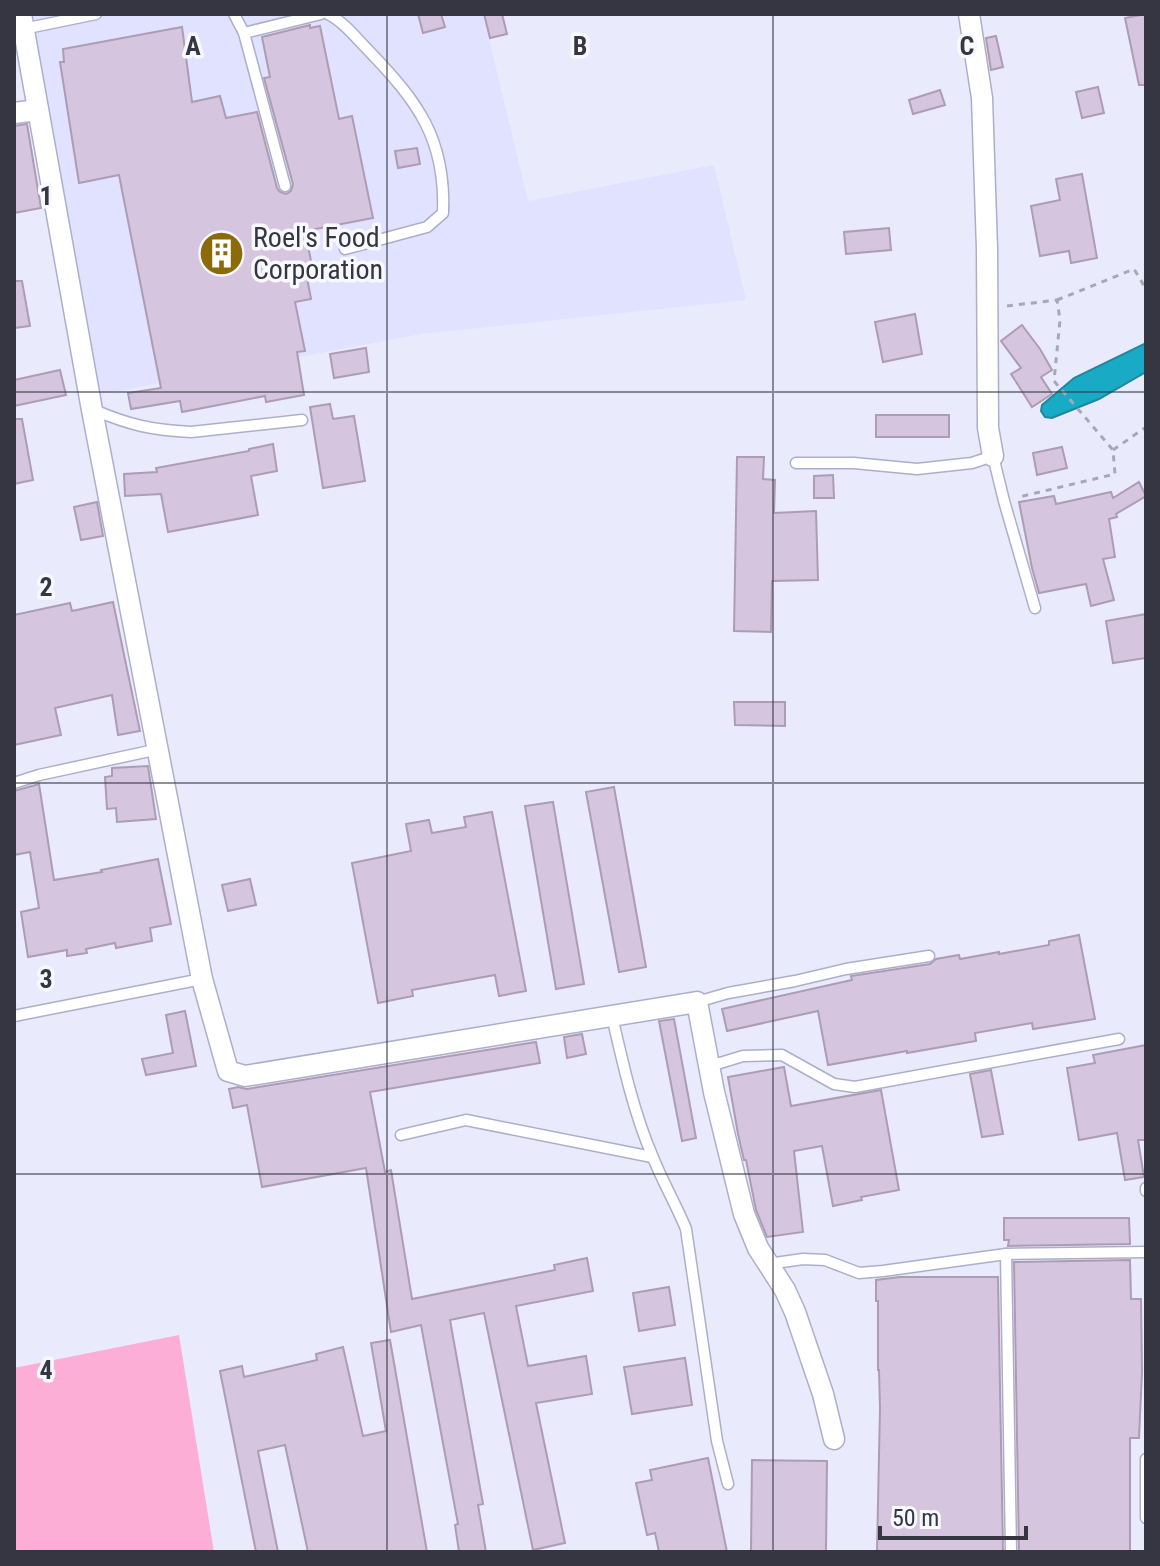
<svg xmlns="http://www.w3.org/2000/svg" width="1160" height="1566" viewBox="0 0 1160 1566" font-family="'Roboto Condensed',sans-serif">
<style>
.built{fill:#e0e2ff}
.green{fill:#fdaed7}
.water{fill:#19aac5;stroke:#21879d;stroke-width:2}
.building{fill:#d5c5de;stroke:#ac9cb4;stroke-width:2}
.lines{fill:none;stroke-linecap:round;stroke-linejoin:round}
.lane-casing{stroke:#acafca;stroke-width:13}
.street-casing{stroke:#acafca;stroke-width:23}
.path{stroke:#a7a8b7;stroke-width:3;stroke-dasharray:6 6;stroke-linecap:butt}
.lane{stroke:#fff;stroke-width:10}
.street{stroke:#fff;stroke-width:20}
.grid{fill:none;stroke:#353641;stroke-width:2;stroke-opacity:0.55}
.labels{text-anchor:middle;stroke-width:7;stroke-linejoin:round;paint-order:stroke}
.poi-label{font-size:28px;fill:#353641;stroke:#f8f9ff;text-anchor:start}
.grid-label{font-size:26px;text-anchor:middle;font-weight:bold;fill:#353641;stroke:#f8f9ff;stroke-width:7;stroke-linejoin:round;paint-order:stroke}
</style>
<rect width="100%" height="100%" fill="#e9ebfc"/>
<path class="built" d="M31,14H483L528,201L714,165L746,300L421,334L97,395Z"/>
<path class="green" d="M179,1335L214,1552H14V1368Z"/>
<path class="water" d="M1146,343V372L1099,399L1052,418L1045,417L1041,411L1042,405L1074,378Z"/>
<g class="building">
<path d="M418,14H441L445,27L423,33Z"/>
<path d="M484,14H502L507,34L490,38Z"/>
<path d="M1146,14V85H1139L1125,18Z"/>
<path d="M310,25V28L320,26L339,119L352,116L373,218L305,231L313,271L306,272L311,299L295,302L305,351L297,352L304,395L266,402L265,396L182,412L180,401L131,409L128,393L161,388L119,175L79,183L60,62H64L63,49L182,27L192,102L220,96L226,118L257,112L277,188L280,192L286,194L291,191L293,184L264,78L270,77L262,37Z"/>
<path d="M996,36L1003,67L991,70L986,38Z"/>
<path d="M1098,87L1104,113L1082,118L1076,92Z"/>
<path d="M940,90L945,105L913,114L909,100Z"/>
<path d="M27,124L41,208L14,213V126Z"/>
<path d="M417,148L420,164L398,168L395,151Z"/>
<path d="M1082,174L1097,258L1071,263L1069,251L1040,256L1031,206L1060,200L1056,179Z"/>
<path d="M889,228L891,250L846,254L844,232Z"/>
<path d="M14,281H22L30,326L14,328Z"/>
<path d="M915,314L922,354L883,362L875,322Z"/>
<path d="M1022,325L1040,349L1052,370L1041,377L1052,394L1032,407L1011,374L1021,368L1001,341Z"/>
<path d="M366,348L369,372L334,378L330,354Z"/>
<path d="M60,370L66,395L14,406V380Z"/>
<path d="M330,404L333,419L354,416L365,481L323,488L310,407Z"/>
<rect x="876" y="415" width="73" height="22"/>
<path d="M14,419H22L33,480L14,484Z"/>
<path d="M273,444L277,471L251,476L258,515L168,532L161,494L125,496L124,474L157,472L156,468L249,451V449Z"/>
<path d="M1062,447L1067,468L1037,475L1033,453Z"/>
<path d="M737,457H764L763,479L775,480L774,513L816,511L818,580L772,581L771,632L734,631Z"/>
<path d="M833,475L834,498H814V476Z"/>
<path d="M1139,482L1146,496L1116,514L1117,517L1109,519L1115,557L1103,559L1114,600L1091,606L1086,584L1039,593L1032,568L1019,502L1054,496L1056,504L1111,492L1113,498Z"/>
<path d="M97,502L103,536L81,540L74,507Z"/>
<path d="M113,602L140,731L118,735L112,695L55,708L61,735L14,745V615L70,603L72,611Z"/>
<path d="M1146,614V658L1113,663L1106,621Z"/>
<path d="M734,702H785V726L735,725Z"/>
<path d="M148,766L156,819L117,822L116,808L107,809L105,777L112,776V768Z"/>
<path d="M39,784L54,880L102,872L101,870L158,859L171,924L150,928L152,941L116,948L115,943L86,949L87,953L67,956V950L28,957L21,912L39,908L30,852L14,855V791Z"/>
<path d="M614,787L646,967L619,972L586,792Z"/>
<path d="M553,802L584,984L556,989L525,806Z"/>
<path d="M492,812L526,991L499,996L495,975L412,990L413,996L378,1003L352,863L411,851L406,824L429,820L432,833L466,827L464,817Z"/>
<path d="M250,879L256,905L228,911L222,885Z"/>
<path d="M1079,935L1095,1019L1033,1029L1032,1023L975,1033L976,1041L907,1053V1051L828,1065L818,1011L727,1031L722,1009L852,980L851,976L930,964L936,959L959,955L960,959L999,952V954L1049,945V941Z"/>
<path d="M185,1011L196,1066L146,1075L142,1059L173,1053L166,1015Z"/>
<path d="M674,1019L696,1138L682,1141L659,1021Z"/>
<path d="M582,1034L586,1054L567,1058L564,1037Z"/>
<path d="M536,1042L540,1063L370,1092L385,1172L391,1170L412,1299L555,1270L554,1265L587,1258L593,1291L516,1306L528,1366L586,1356L592,1394L536,1403L565,1543L533,1550L484,1313L450,1320L483,1504L478,1505L486,1552H459L455,1525L458,1524L421,1325L391,1332L366,1168L262,1187L247,1105L233,1108L229,1089L238,1087L247,1089Z"/>
<path d="M1146,1045V1140H1138L1144,1177L1125,1180L1117,1133L1079,1140L1067,1068L1095,1063L1093,1055Z"/>
<path d="M784,1067L791,1106L881,1090L899,1190L861,1197L862,1200L833,1206L822,1146L794,1151L803,1232L767,1237L756,1210L746,1160H744L738,1134L728,1077Z"/>
<path d="M991,1070L1003,1134L982,1137L970,1074Z"/>
<path d="M1004,1218H1129L1130,1244L1008,1246L1009,1240H1004Z"/>
<path d="M1130,1260L1131,1299H1141L1142,1372L1139,1438H1130V1552H1019L1014,1262Z"/>
<path d="M900,1277H998L1003,1552H877L880,1408L879,1370H878V1301H876V1280Z"/>
<path d="M669,1287L675,1325L639,1331L633,1293Z"/>
<path d="M390,1340L427,1552H308L285,1445L258,1451L278,1552H256L220,1371L242,1366L244,1377L317,1360L316,1354L343,1347L363,1436L386,1431L371,1343Z"/>
<path d="M685,1358L692,1405L632,1414L624,1367Z"/>
<path d="M708,1458L727,1552H659L655,1533L647,1535L636,1483L652,1480L650,1470Z"/>
<path d="M752,1460L827,1461L826,1552H751Z"/>
</g>
<g class="lines">
<defs>
<g id="lane">
<path d="M234,14L244,33L285,186"/>
<path d="M328,14C344,22 356,38 369,51C418,102 446,139 443,213L427,227L345,249"/>
<path d="M23,29L96,14"/>
<path d="M244,33L321,14"/>
<path d="M94,410C130,425 151,430 191,432L302,420"/>
<path d="M796,463H854L917,469L972,463L993,456L1004,501L1035,608"/>
<path d="M14,783L39,775L159,749"/>
<path d="M697,1002L728,993L795,981L846,969L929,956"/>
<path d="M14,1016L202,979"/>
<path d="M612,1016C622,1060 634,1114 652,1155C662,1181 676,1204 686,1229L717,1441L728,1484"/>
<path d="M710,1066L743,1056L782,1055L834,1084L855,1087L1119,1039"/>
<path d="M401,1135L466,1120L652,1157"/>
<path d="M1146,1188V1191"/>
<path d="M1006,1254L1011,1552"/>
<path d="M768,1264L803,1259L825,1260L859,1273L883,1271L1006,1254L1146,1252"/>
<path d="M1146,1459V1518"/>
</g>
<g id="street">
<path d="M21,14L92,410L202,979L228,1071L245,1076L697,1002L714,1092L744,1214L758,1248L785,1290L795,1312L823,1394L834,1439"/>
<path d="M969,14L982,98L987,249L988,428L993,456"/>
<path d="M14,113L38,110"/>
</g>
</defs>
<use href="#lane" class="lane-casing"/>
<use href="#street" class="street-casing"/>
<g class="path">
<path d="M1057,300L1134,269L1146,289"/>
<path d="M1007,306L1057,300L1060,320L1054,381L1113,450L1115,474L1019,497"/>
<path d="M1113,450L1146,427"/>
</g>
<use href="#lane" class="lane"/>
<use href="#street" class="street"/>
</g>
<path class="grid" d="M387,14V1552M773,14V1552M14,392H1146M14,783H1146M14,1174H1146"/>
<defs>
<symbol id="building-disc" viewBox="-11 -11 22 22"><circle r="9.5" fill="#8a6a09" stroke="#f8f9ff"/><path d="M-4-6H4V6H1V3H-1V6H-4ZM-2.5-4.3h1.7v1.8h-1.7ZM.8-4.3h1.7v1.8H.8ZM-2.5-1h1.7V.8h-1.7ZM.8-1h1.7V.8H.8Z" fill="#fff"/></symbol>
</defs>
<g fill-rule="evenodd">
<use href="#building-disc" x="196" y="228" width="51" height="51"/>
</g>
<g class="labels">
<g class="poi-label">
<text x="253" y="247">Roel's Food<tspan x="253" dy="32">Corporation</tspan></text>
</g>
</g>
<g class="grid-label">
<text x="193" y="55">A</text>
<text x="580" y="55">B</text>
<text x="967" y="55">C</text>
<text x="46" y="205">1</text>
<text x="46" y="596">2</text>
<text x="46" y="988">3</text>
<text x="46" y="1379">4</text>
</g>
<rect width="1160" height="1566" fill="none" stroke="#353641" stroke-width="32"/>
<path d="M880 1526v12h146v-12" fill="none" stroke="#353641" stroke-width="4"/>
<text x="892" y="1526" font-size="24" fill="#353641" stroke="#f8f9ff" stroke-width="6" paint-order="stroke">50 m</text>
</svg>
